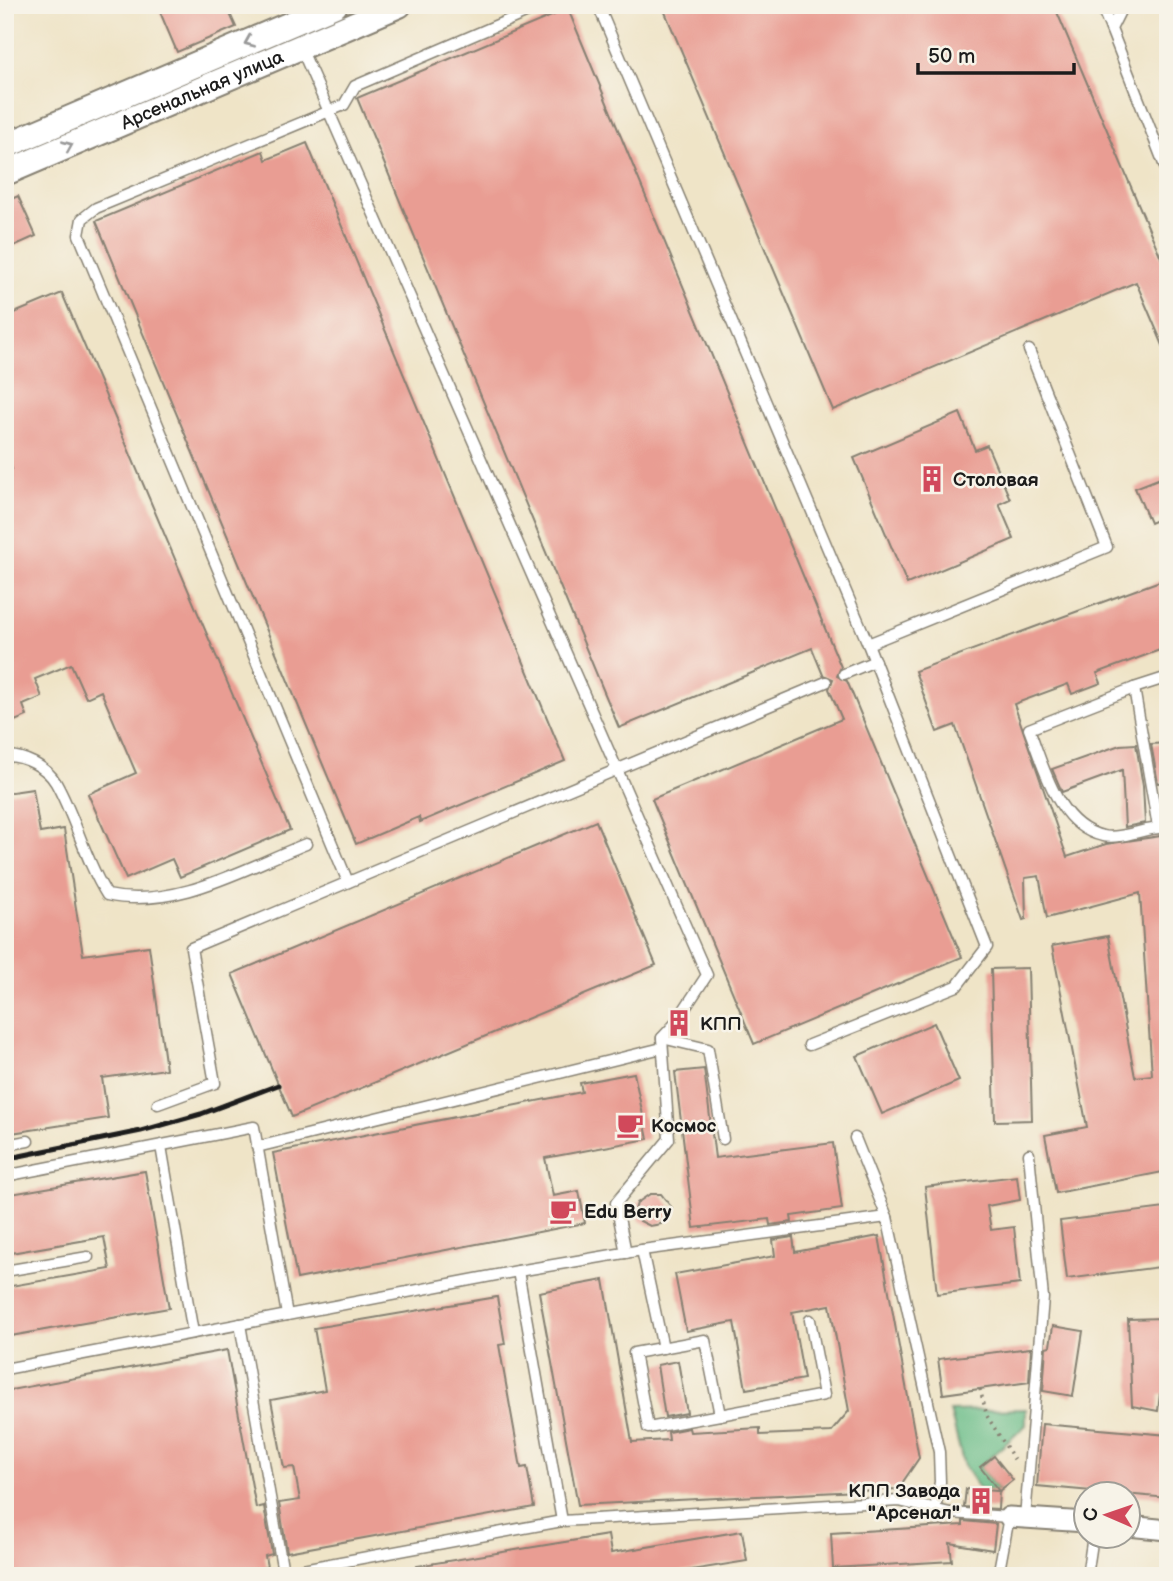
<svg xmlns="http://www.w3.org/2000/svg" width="1173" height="1581" viewBox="0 0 1173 1581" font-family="'Balsamiq Sans',sans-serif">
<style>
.forest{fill:#6dbe8a;stroke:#446d53;stroke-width:2}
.building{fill:#e99d93}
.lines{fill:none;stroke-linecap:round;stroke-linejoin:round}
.service-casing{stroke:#868072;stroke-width:13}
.minor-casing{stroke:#868072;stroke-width:23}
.tertiary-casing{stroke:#868072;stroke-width:28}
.path{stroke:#868072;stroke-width:3.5;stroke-dasharray:2 5;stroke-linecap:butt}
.service{stroke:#fff;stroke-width:10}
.minor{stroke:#fff;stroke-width:19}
.tertiary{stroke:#fff;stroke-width:24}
.rail{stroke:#1c1c1c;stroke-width:5}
.oneway{stroke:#999}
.labels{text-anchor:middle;stroke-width:5;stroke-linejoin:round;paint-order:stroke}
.street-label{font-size:19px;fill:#1c1c1c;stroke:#f7f3e8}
.poi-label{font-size:19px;font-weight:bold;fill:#1c1c1c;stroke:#f7f3e8;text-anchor:start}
</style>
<rect width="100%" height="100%" fill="#f7f3e8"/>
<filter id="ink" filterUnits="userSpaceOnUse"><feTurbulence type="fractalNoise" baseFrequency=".0143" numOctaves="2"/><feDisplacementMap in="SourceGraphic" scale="14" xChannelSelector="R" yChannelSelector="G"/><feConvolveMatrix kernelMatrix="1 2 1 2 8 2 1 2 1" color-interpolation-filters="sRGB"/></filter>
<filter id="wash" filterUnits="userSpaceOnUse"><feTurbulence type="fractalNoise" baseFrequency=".00686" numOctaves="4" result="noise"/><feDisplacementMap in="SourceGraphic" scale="28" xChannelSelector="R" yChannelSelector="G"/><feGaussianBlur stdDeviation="1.57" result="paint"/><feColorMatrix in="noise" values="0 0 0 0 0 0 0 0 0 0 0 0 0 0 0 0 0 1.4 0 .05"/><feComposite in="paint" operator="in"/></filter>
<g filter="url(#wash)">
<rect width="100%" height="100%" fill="#efe4c7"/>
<path class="forest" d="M1026,1409V1425L980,1467L999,1491L980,1490L964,1466L950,1411Z"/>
<g id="blocks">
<g class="building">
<path d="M157,5H226L236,27L177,52Z"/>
<path d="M662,5H1054L1168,274V357L1136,282L833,410Z"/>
<path d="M568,9L841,667L837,676L847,681L962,957L754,1044L652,799L842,719L829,689L833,679L823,675L812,648L619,728L357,98Z"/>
<path d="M307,143L565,761L420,822L419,817L356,844L96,221L263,151L266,160Z"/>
<path d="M18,196L36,236L5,250V202Z"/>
<path d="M62,293L290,830L180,877L172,859L126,879L88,794L136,773L101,691L86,698L71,664L35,679L42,697L23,705L27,716L5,725V472L12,469L5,452V317Z"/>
<path d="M960,413L975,450L987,445L1010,499L999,504L1014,539L907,584L854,458Z"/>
<path d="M1168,475V515L1150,523L1135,488Z"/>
<path d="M1168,578V647L1097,673L1101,683L1072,694L1068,684L1014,704L1067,857L1106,844L1168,835V1171L1056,1193L1045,1135L1087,1127L1052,946L1108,936L1135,1077L1152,1075L1140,893L1047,918L1039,876L1025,878L1026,919L1023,920L955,725L937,732L915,671Z"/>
<path d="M1168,743V782L1158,783L1151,744Z"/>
<path d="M1136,744L1143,786L1145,823L1125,827L1122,770L1062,792L1052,769L1120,745Z"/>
<path d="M33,789L40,833L64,829L83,955L149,946L166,1069L102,1078L108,1118L5,1134V793Z"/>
<path d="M596,821L656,965L292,1117L232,974Z"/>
<path d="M1028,968L1032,1120L995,1121L991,969Z"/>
<path d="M934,1023L959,1081L882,1114L857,1056Z"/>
<path d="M704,1069L715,1158L833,1143L842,1209L791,1216L792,1222L770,1225L769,1219L694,1228L675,1072Z"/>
<path d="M634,1073L648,1139L545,1158L553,1196L579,1191L585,1223L297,1279L273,1153L582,1092L580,1083Z"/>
<path d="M145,1171L169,1308L5,1337V1287L110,1269L104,1237L5,1254V1195Z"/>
<path d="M1017,1176L1020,1200L987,1206L991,1230L1014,1227L1020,1284L937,1294L925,1187Z"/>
<path d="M650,1194H661L672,1208L661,1224L650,1226L640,1221L635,1210L637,1203Z"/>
<path d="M1165,1208L1168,1266L1067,1279L1060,1221Z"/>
<path d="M879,1236L919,1458L898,1489L578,1505L539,1292L604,1280L632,1442L669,1440L668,1432L689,1428L690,1432L760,1428V1435L831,1432L849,1411L830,1305L792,1312L804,1379L746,1389L734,1322L686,1331L675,1274L775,1256L773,1240L793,1237L795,1252Z"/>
<path d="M497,1297L505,1344L499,1345L521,1468L527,1467L534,1507L287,1552L279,1503L300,1500L294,1467L284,1468L271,1400L325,1390L314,1328Z"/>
<path d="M1164,1318L1167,1394H1160L1158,1411L1132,1406L1128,1319Z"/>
<path d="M1053,1326L1083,1331L1073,1396L1043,1391L1046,1347L1050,1346Z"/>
<path d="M1031,1348L1029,1382L943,1394L938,1359Z"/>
<path d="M227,1350L256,1508L264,1506L272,1554L265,1556L267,1567L212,1576H5V1391Z"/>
<path d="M678,1361L687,1413L665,1417L657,1365Z"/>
<path d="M1042,1424L1168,1435V1498L1037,1486Z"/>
<path d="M994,1456L1013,1480L999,1491L998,1509L964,1507L966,1489L999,1491L980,1467Z"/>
<path d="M963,1521L996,1524L993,1550L950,1543L952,1561L833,1568L831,1533L963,1525Z"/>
<path d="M742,1531L747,1561L655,1576H418L417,1566L608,1535L611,1553Z"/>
</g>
</g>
</g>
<g filter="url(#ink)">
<use href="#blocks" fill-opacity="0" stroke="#868072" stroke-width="2"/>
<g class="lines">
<defs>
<g id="service">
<path d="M598,5L868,644L987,947L957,986L809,1045"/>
<path d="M1101,5L1111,29"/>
<path d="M1123,5L1111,29L1168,174"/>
<path d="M301,48L707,975L674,1025L662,1038L669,1139L616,1203L626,1253"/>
<path d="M868,644L1107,547L1029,350"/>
<path d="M844,674L875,661"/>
<path d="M1134,688L1168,677"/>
<path d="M5,756C23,755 47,767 56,783C76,819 85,860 107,895C175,910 245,868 306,844"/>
<path d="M1158,827L1134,688L1029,729C1044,767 1057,826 1103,836C1123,840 1147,826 1168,828"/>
<path d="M348,882L79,235L82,219L96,208L344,105L355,86L544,5"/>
<path d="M662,1038L708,1049L723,1139"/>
<path d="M158,1104L215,1083L191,948L826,682"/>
<path d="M855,1138L887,1217L939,1452L940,1482L935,1510"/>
<path d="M5,1145L28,1141"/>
<path d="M161,1146L193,1333"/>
<path d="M257,1147L662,1048"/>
<path d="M5,1176L254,1127L287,1315"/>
<path d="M642,1250L663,1348"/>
<path d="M5,1271L88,1257"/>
<path d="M518,1271L562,1521"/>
<path d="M240,1324L283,1572"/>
<path d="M705,1340L720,1415L648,1428L634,1353Z"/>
<path d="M5,1369L518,1271L642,1250L887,1217"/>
<path d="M720,1415L824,1395L810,1320"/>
<path d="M1025,1518L1043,1298L1029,1154"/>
<path d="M265,1576L562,1521L899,1501L950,1513L1009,1517L998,1576"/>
<path d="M1087,1576L1093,1536"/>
</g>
<g id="minor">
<path d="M1009,1517L1086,1522"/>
<path d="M1128,1526L1168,1530"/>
</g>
<g id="tertiary">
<path d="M5,146L335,5"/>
<path id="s1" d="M5,173L399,5"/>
</g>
</defs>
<use href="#service" class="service-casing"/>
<use href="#minor" class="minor-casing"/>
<use href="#tertiary" class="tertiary-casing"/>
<path class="path" d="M980,1389L987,1416L1015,1461"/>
<use href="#service" class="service"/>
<use href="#minor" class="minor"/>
<use href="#tertiary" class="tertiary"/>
<path class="rail" d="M5,1159L141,1131L201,1114L278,1085"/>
</g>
<defs><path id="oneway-chevron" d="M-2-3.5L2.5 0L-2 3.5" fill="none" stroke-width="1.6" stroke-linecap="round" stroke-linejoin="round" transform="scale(1.75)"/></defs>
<g class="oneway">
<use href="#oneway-chevron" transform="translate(249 42) rotate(157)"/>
<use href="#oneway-chevron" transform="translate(68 146) rotate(-23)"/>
</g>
</g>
<defs>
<symbol id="building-bare" viewBox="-9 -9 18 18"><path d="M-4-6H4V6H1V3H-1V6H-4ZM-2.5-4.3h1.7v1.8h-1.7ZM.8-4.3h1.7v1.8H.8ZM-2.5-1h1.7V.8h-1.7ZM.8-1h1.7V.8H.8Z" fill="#d1495b" stroke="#f7f3e8" stroke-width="2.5" paint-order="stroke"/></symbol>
<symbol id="cafe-bare" viewBox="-9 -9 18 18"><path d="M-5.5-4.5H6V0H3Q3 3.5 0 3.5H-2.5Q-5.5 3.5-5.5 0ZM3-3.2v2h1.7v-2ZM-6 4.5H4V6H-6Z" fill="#d1495b" stroke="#f7f3e8" stroke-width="2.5" paint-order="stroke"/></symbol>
</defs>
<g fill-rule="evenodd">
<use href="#building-bare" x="913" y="460" width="38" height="38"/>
<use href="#building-bare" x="660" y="1004" width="38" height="38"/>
<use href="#cafe-bare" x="611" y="1106" width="38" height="38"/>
<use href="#cafe-bare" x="544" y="1192" width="38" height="38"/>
<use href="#building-bare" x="962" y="1482" width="38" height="38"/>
</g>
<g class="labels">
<g class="street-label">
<text dy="7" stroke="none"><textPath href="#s1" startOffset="214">Арсенальная улица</textPath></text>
</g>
<g class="poi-label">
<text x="953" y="486">Столовая</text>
<text x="700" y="1030">КПП</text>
<text x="651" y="1132">Космос</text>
<text x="584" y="1218">Edu Berry</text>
<text x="960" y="1497" text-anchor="end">КПП Завода<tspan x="960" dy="22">"Арсенал"</tspan></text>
</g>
</g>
<rect width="1173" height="1581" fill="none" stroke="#f7f3e8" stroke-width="28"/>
<g transform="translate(1107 1515) rotate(272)"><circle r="33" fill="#f7f3e8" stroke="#9f9d96" stroke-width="2"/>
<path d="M0-5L12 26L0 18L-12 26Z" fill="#d1495b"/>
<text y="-10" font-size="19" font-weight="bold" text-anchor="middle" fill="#1c1c1c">С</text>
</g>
<path d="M918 63v10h156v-10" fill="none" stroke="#1c1c1c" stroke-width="3.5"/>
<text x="928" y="63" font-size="21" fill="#1c1c1c" stroke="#f7f3e8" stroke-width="5" paint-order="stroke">50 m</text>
</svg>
